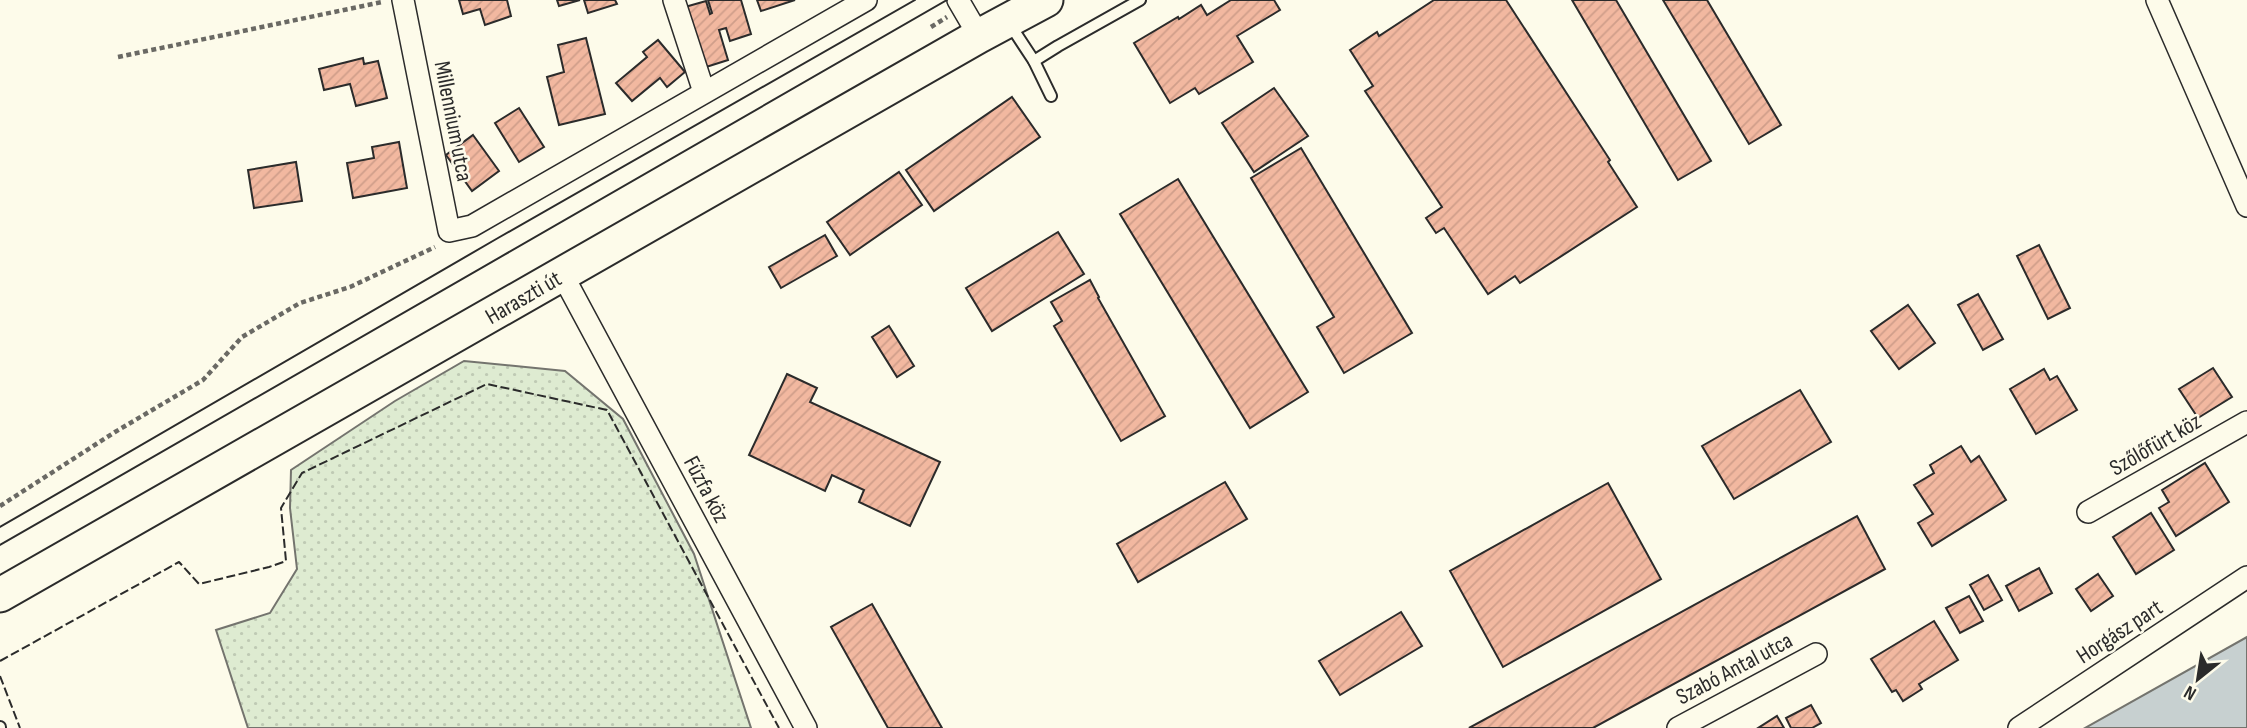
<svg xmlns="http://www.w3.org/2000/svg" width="2247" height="728" viewBox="0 0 2247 728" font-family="'Sofia Sans Condensed',sans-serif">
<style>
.grass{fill:url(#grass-dots);stroke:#74746e;stroke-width:2}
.water{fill:#c7d0d0;stroke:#74746e;stroke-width:2}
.building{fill:url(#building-hatch);stroke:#2b2b2b;stroke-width:2}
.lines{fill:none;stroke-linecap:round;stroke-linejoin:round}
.lane-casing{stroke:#2b2b2b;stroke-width:14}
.street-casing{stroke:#2b2b2b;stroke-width:24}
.primary-casing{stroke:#2b2b2b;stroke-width:37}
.path{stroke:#6a6964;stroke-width:4.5;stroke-dasharray:5 3.5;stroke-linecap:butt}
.lane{stroke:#fdfbea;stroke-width:10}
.street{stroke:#fdfbea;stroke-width:21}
.primary{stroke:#fdfbea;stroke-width:33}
.tram{stroke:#2b2b2b;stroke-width:2}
.fence{stroke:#2b2b2b;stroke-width:2;stroke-dasharray:9 3.5;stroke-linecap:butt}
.labels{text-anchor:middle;stroke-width:5;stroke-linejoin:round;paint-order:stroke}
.street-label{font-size:23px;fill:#2b2b2b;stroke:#fdfbea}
</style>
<defs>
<pattern id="grass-dots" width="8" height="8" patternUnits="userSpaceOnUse" patternTransform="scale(1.75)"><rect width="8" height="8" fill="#deebd1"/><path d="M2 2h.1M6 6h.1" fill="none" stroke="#bfcab4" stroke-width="1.8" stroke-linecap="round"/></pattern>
<pattern id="building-hatch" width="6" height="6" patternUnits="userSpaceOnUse" patternTransform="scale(1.75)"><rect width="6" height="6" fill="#f2b8a0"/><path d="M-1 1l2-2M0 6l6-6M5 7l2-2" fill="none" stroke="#d09e8a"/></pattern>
</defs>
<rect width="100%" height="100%" fill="#fdfbea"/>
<path class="grass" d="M464,361L565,371L623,419L694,554L751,728H248L216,630L270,613L297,569L290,508L291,470L395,401Z"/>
<path class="water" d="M2247,637V728H2085Z"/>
<g class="building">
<path d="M459,0H507L511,16L485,25L480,9L463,14Z"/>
<path d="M557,0H580L559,6Z"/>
<path d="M584,0H615L617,4L588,13Z"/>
<path d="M708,0H741L751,34L730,41L726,28L719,30L728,60L703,68L685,7L706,1L710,14L712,13Z"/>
<path d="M757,0H795L761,11Z"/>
<path d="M1231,0H1274L1280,10L1237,36L1253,62L1199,94L1195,88L1170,103L1134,43L1178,17L1179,19L1201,5L1207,15Z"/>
<path d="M1434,0H1506L1610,160L1608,162L1637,207L1520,283L1515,276L1488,294L1444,228L1436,233L1426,218L1442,207L1365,91L1373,86L1350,50L1377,32L1379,36Z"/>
<path d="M1572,0H1616L1711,161L1678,180Z"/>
<path d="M1663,0H1707L1781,125L1749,144Z"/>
<path d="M586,38L605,114L559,125L547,77L564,72L558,45Z"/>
<path d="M658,40L685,72L667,87L660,78L632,101L616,83L647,57L643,52Z"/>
<path d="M363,58L364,64L378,61L387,98L356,106L350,84L324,90L319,69Z"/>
<path d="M1274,88L1308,136L1254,172L1222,123Z"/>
<path d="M1012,97L1040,137L934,211L906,170Z"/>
<path d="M519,108L544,147L519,162L495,123Z"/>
<path d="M473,135L499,171L472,191L446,155Z"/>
<path d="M399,142L407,188L353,198L347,163L374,158L372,147Z"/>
<path d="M1301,148L1412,333L1344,373L1317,327L1334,317L1251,178Z"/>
<path d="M296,162L302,201L254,208L248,170Z"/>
<path d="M899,172L922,205L850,255L827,222Z"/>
<path d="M1178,179L1308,392L1250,428L1120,214Z"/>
<path d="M1058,232L1084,274L992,331L966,288Z"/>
<path d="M825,235L837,256L781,288L769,267Z"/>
<path d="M2039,245L2070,308L2048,319L2017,256Z"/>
<path d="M1090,280L1099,297L1098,298L1165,416L1121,441L1054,326L1062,321L1051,302Z"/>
<path d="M1978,294L2003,339L1983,350L1958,305Z"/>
<path d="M1908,305L1935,343L1899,369L1871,331Z"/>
<path d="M889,326L914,366L897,377L872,337Z"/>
<path d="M2213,368L2232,397L2198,418L2179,389Z"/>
<path d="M2044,369L2050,380L2057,376L2077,410L2036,434L2010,389Z"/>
<path d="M787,374L817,388L810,402L940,462L910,526L859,502L864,490L832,475L825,491L749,455Z"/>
<path d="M1800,390L1831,442L1734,499L1702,446Z"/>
<path d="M1961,446L1971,462L1979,456L2006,500L1932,546L1918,523L1933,514L1914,485L1934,473L1930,465Z"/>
<path d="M2205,463L2229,502L2176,536L2159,508L2169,502L2162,490Z"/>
<path d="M1225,482L1247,519L1138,582L1117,544Z"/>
<path d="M1608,483L1661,579L1503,667L1450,571Z"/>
<path d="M2151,513L2174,550L2136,574L2113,537Z"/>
<path d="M1857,516L1885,569L1593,728H1469Z"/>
<path d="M2039,568L2052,593L2019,611L2006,586Z"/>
<path d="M2098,574L2113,596L2091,611L2076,589Z"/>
<path d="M1988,575L2002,600L1984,610L1970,585Z"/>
<path d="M1969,596L1983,621L1960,633L1946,608Z"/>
<path d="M872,604L942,728H888L831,627Z"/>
<path d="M1401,612L1422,646L1340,695L1319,661Z"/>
<path d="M1934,621L1958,660L1919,684L1922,689L1903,701L1896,690L1892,692L1871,659Z"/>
<path d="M1811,705L1821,723L1812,728H1791L1786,718Z"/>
<path d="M1777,716L1784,728H1758Z"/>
</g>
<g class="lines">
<defs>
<g id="lane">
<path d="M1009,23L1034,61L1051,96"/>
<path d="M1034,61L1058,46L1140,0"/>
<path d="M0,727V728"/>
</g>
<g id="street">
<path d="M403,0L449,231L472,226L866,0"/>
<path d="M674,0L704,92"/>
<path d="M958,0L979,36"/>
<path d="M2157,0L2247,206"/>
<path d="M562,274L806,728"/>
<path d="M2088,512L2247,422"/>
<path d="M1678,728L1816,654"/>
<path d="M2019,728L2247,577"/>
</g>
<path id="primary" d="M0,595L979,36L1046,0"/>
</defs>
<use href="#lane" class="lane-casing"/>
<use href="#street" class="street-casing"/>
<use href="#primary" class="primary-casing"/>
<g class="path">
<path d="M931,27L947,17"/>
<path d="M118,57L382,2"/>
<path d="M0,506L115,432L203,380L242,337L300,303L350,287L435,247"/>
</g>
<use href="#lane" class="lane"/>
<use href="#street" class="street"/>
<use href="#primary" class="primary"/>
<g class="tram">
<path d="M0,527L498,238L915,0"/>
<path d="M0,545L947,0"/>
</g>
<g class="fence">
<path d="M0,661L179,562L199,584L269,567L286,561L281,508L302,473L487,384L607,410L779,728"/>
<path d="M0,676L20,728"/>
</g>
</g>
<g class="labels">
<g class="street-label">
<text transform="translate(454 121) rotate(79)" y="8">Millennium utca</text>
<text transform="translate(523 297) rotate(-30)" y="8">Haraszti út</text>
<text transform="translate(2155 444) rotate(-30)" y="8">Szőlőfürt köz</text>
<text transform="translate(707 489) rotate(62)" y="8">Fűzfa köz</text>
<text transform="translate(2119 631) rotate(-33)" y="8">Horgász part</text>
<text transform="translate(1734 668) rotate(-28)" y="8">Szabó Antal utca</text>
</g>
</g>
<g transform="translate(2198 679) rotate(210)" stroke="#fdfbea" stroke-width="5" paint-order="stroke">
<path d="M0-5L12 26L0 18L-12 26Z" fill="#2b2b2b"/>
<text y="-10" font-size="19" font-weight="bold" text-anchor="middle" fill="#2b2b2b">N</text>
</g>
</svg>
